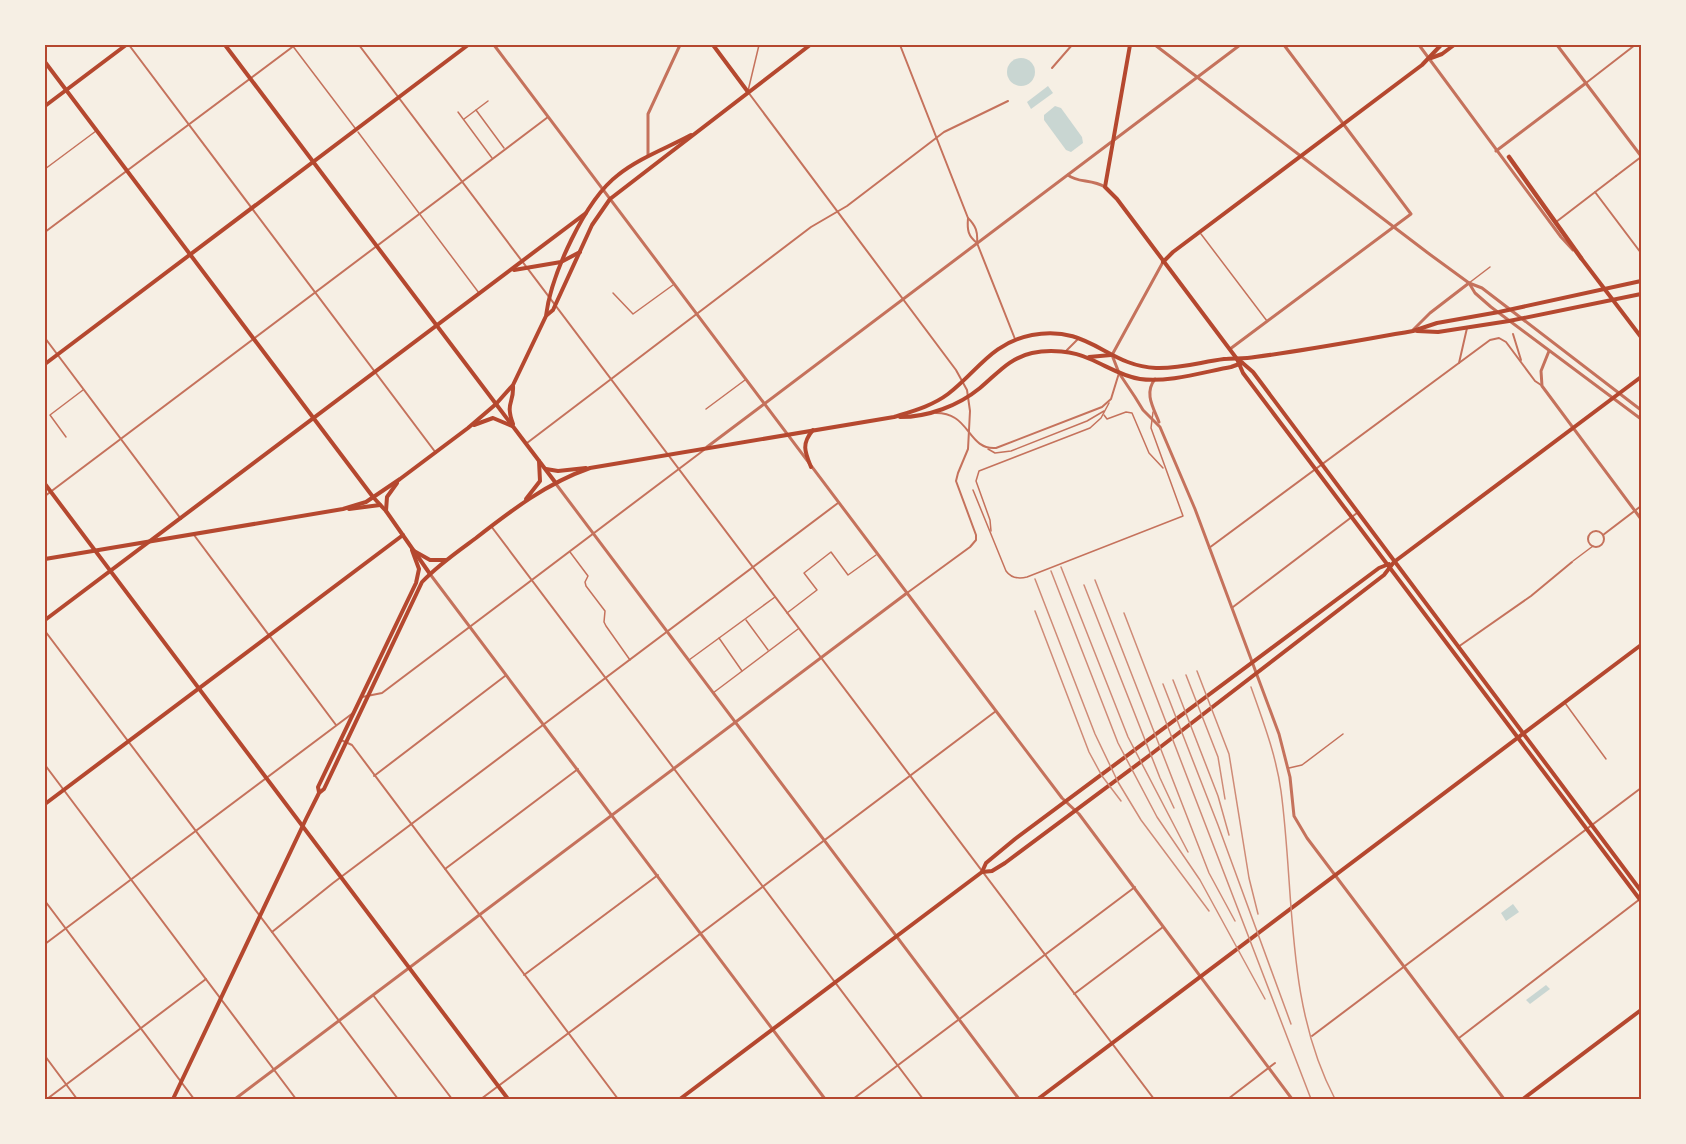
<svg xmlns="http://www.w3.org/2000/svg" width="1686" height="1144" viewBox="0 0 1686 1144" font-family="Figtree,sans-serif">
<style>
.water{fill:#c9d6d2}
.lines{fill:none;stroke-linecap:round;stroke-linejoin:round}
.service{stroke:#c5725c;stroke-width:1.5}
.pedestrian{stroke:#c5725c;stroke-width:2}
.minor{stroke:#c5725c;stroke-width:2}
.tertiary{stroke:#c5725c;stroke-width:3}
.secondary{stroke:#b5482f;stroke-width:4}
.primary{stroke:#b5482f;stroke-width:4}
.motorway{stroke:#b5482f;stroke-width:4.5}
.rail{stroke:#cf8b77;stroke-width:1.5}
.neatline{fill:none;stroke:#b5482f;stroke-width:2}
</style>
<rect width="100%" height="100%" fill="#f6efe4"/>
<g class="water">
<circle cx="1021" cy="72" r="14"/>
<path d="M1048,86L1053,93L1031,109L1027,102Z"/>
<path d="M1055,106L1061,108L1082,137L1083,143L1071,152L1066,150L1044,120V115Z"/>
<path d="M1513,904L1519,912L1506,921L1501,913Z"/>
<path d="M1546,985L1550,989L1530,1004L1526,1000Z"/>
</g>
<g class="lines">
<g class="service">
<path d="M292,45L355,128"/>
<path d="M748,91L759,45"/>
<path d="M476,110L504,148"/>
<path d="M458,112L492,158"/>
<path d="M464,119L488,101"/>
<path d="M358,132L479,293"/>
<path d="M45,169L96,131"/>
<path d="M1201,234L1267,321"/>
<path d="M1469,283L1490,267"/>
<path d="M613,293L633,314L673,285"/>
<path d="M706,409L745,380"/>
<path d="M1104,415L1107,419L1126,412L1132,413L1149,453L1163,468"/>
<path d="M66,437L50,415L83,390"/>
<path d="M988,449L995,453L1011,451L1087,421L1104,411"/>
<path d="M973,490L1006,571C1011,578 1019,579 1027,577L1183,516L1151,428L1153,412"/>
<path d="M991,531L990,520L976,481L979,471L1090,428L1101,418L1109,403"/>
<path d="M570,552L588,576L585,582L586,586L605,611L604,622L606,626L630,660"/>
<path d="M1573,561L1593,546"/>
<path d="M787,613L817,590L804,573L831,552L848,575L876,555"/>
<path d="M746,620L768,650"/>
<path d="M719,638L742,671"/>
<path d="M689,660L775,597"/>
<path d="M713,693L798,629"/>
<path d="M1565,703L1606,759"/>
<path d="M1289,768L1302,765L1343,734"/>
</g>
<g class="pedestrian">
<path d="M1595,192L1641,253"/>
<path d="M1556,222L1616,176"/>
<path d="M1458,647L1531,596L1572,562"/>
</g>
<g class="minor">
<path d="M129,45L436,453"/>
<path d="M359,45L1154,1099"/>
<path d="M900,45L968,218C967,230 968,236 977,243"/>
<path d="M1052,68L1072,45"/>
<path d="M1586,83L1635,45"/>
<path d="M748,92L956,370L967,390L970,411L968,449L958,473L956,481L976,535V540L970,547L907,593"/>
<path d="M1616,176L1641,157"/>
<path d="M968,218C976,226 978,232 977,243L1015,339"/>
<path d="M45,232L295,45"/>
<path d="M1513,334L1521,360"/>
<path d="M45,338L181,519"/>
<path d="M1065,352L1078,339"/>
<path d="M1459,363L1467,328"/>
<path d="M936,413C942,413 949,414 955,418C970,427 974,450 996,448L1102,407L1111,399L1119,373"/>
<path d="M527,443L811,227L847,206L944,132L1008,101"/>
<path d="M45,496L548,117"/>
<path d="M491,526L923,1099"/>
<circle cx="1596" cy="539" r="8"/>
<path d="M194,535L336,725"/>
<path d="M1603,535L1641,506"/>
<path d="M1209,548L1490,340L1499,338L1506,342L1535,381L1541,385"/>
<path d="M1233,607L1357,513"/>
<path d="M45,631L398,1099"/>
<path d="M362,697L382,693L704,450"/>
<path d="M341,740L352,745L618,1099"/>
<path d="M45,765L296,1099"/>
<path d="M374,776L505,676"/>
<path d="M445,869L578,769"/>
<path d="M45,901L194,1099"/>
<path d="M272,932L333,883L838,503"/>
<path d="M45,944L353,713"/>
<path d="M524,975L658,875"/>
<path d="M1074,994L1163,927"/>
<path d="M373,995L452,1099"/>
<path d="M1312,1036L1641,788"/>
<path d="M1459,1038L1640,899"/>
<path d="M45,1056L77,1099"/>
<path d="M47,1099L206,979"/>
<path d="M481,1099L996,711"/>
<path d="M853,1099L1135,887"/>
<path d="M1228,1099L1275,1063"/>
</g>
<g class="tertiary">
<path d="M494,45L996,711L1062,798L1079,814L1292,1099"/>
<path d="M1155,45L1428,253L1469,283L1482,288L1641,410"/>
<path d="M1419,45L1561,237L1573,250"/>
<path d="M1557,45L1641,156"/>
<path d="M1496,151L1586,83"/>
<path d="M648,156V114L680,45"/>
<path d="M1068,175C1077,183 1092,179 1105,187"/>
<path d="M1163,262L1112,355L1119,373L1135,397L1143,410L1160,427L1195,509L1279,734L1290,777L1294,816L1307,838L1504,1099"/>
<path d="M1469,283L1475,293L1491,307L1641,419"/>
<path d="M1413,330L1430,313L1469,283"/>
<path d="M1230,349L1411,214L1284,45"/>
<path d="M1549,351L1541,371L1542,386L1641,519"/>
<path d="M1155,379C1144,393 1153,407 1159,422"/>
<path d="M707,447L1240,45"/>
<path d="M556,484L1019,1099"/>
<path d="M430,574L825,1099"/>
<path d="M235,1099L907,593"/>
</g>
<g class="secondary">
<path d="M225,45L496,404"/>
<path d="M713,45L748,92"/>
<path d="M1130,45L1105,187L1117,199L1237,359"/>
<path d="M1431,58L1442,54L1454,45"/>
<path d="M45,62L373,497"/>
<path d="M45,106L126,45"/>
<path d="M1581,258L1641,337"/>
<path d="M1163,262L1173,252L1422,65L1441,45"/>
<path d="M514,270L561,262L580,252"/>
<path d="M45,364L468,45"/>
<path d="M45,484L508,1099"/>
<path d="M45,620L586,213"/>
<path d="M45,804L403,535"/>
<path d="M1038,1099L1641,645"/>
<path d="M1523,1099L1641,1010"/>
</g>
<g class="primary">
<path d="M547,315L553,310L592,225L610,199L810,45"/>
<path d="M1417,331L1438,332L1509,321L1641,294"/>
<path d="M1089,357L1111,355"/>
<path d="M1237,359L1243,373L1641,901"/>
<path d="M1238,359L1253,372L1641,891"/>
<path d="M513,386C514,404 505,402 513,424"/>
<path d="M496,404L555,482"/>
<path d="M900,417C928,417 958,406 980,388C997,374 1009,358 1032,353C1050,349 1073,351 1090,359C1107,366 1121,376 1140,379C1167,383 1204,372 1231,367L1242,363"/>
<path d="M474,425L493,418L512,426"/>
<path d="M811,467C805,452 801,444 813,430"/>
<path d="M546,469L558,471L586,468"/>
<path d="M373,497L386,511L430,574"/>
<path d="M526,499L540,481L539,461"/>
<path d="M349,509L380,505"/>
<path d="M386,511L387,497L397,483"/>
<path d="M414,551L430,560H446"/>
<path d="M45,559L343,509L366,502L400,479L468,428L496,404L513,385L546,316C551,275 585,200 618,175C639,158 667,148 691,135"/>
<path d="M319,792L318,787L416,583L419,569L412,550"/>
<path d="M982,872L986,863L1015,839L1379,568L1389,564"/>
<path d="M173,1099L306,819L319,793L324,789L422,582C438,565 457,552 476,538C512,510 547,483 590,468L894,417C913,411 932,406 948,394C978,371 991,343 1032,335C1089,324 1107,366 1156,368C1179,369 1201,362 1224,359C1234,358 1245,359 1255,357C1308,350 1360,340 1413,331L1437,323L1499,312L1641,281"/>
<path d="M680,1099L982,872L992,871L1005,863L1150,755L1384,575L1394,562L1641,377"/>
</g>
<path class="motorway" d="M1509,157L1581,258"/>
<g class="rail">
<path d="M1061,567L1128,737L1188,852"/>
<path d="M1051,571L1118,743L1157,817L1200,880L1265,999"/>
<path d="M1035,579L1095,734L1118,782L1141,820L1209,911"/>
<path d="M1095,580L1209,873L1235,921"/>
<path d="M1084,585L1160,778L1174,808"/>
<path d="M1035,611L1089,752L1102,776L1121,801"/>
<path d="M1124,613L1311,1099"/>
<path d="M1197,671L1229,754L1249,878L1258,914"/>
<path d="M1186,675L1218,757L1225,799"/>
<path d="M1173,680L1218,796L1229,835"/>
<path d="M1163,684L1218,825L1291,1024"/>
<path d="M1251,687C1263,721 1276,755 1281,791C1295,895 1285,1004 1335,1099"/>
</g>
</g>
<rect width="1686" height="1144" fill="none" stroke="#f6efe4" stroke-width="93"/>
<rect x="46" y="46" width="1594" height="1052" class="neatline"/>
</svg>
